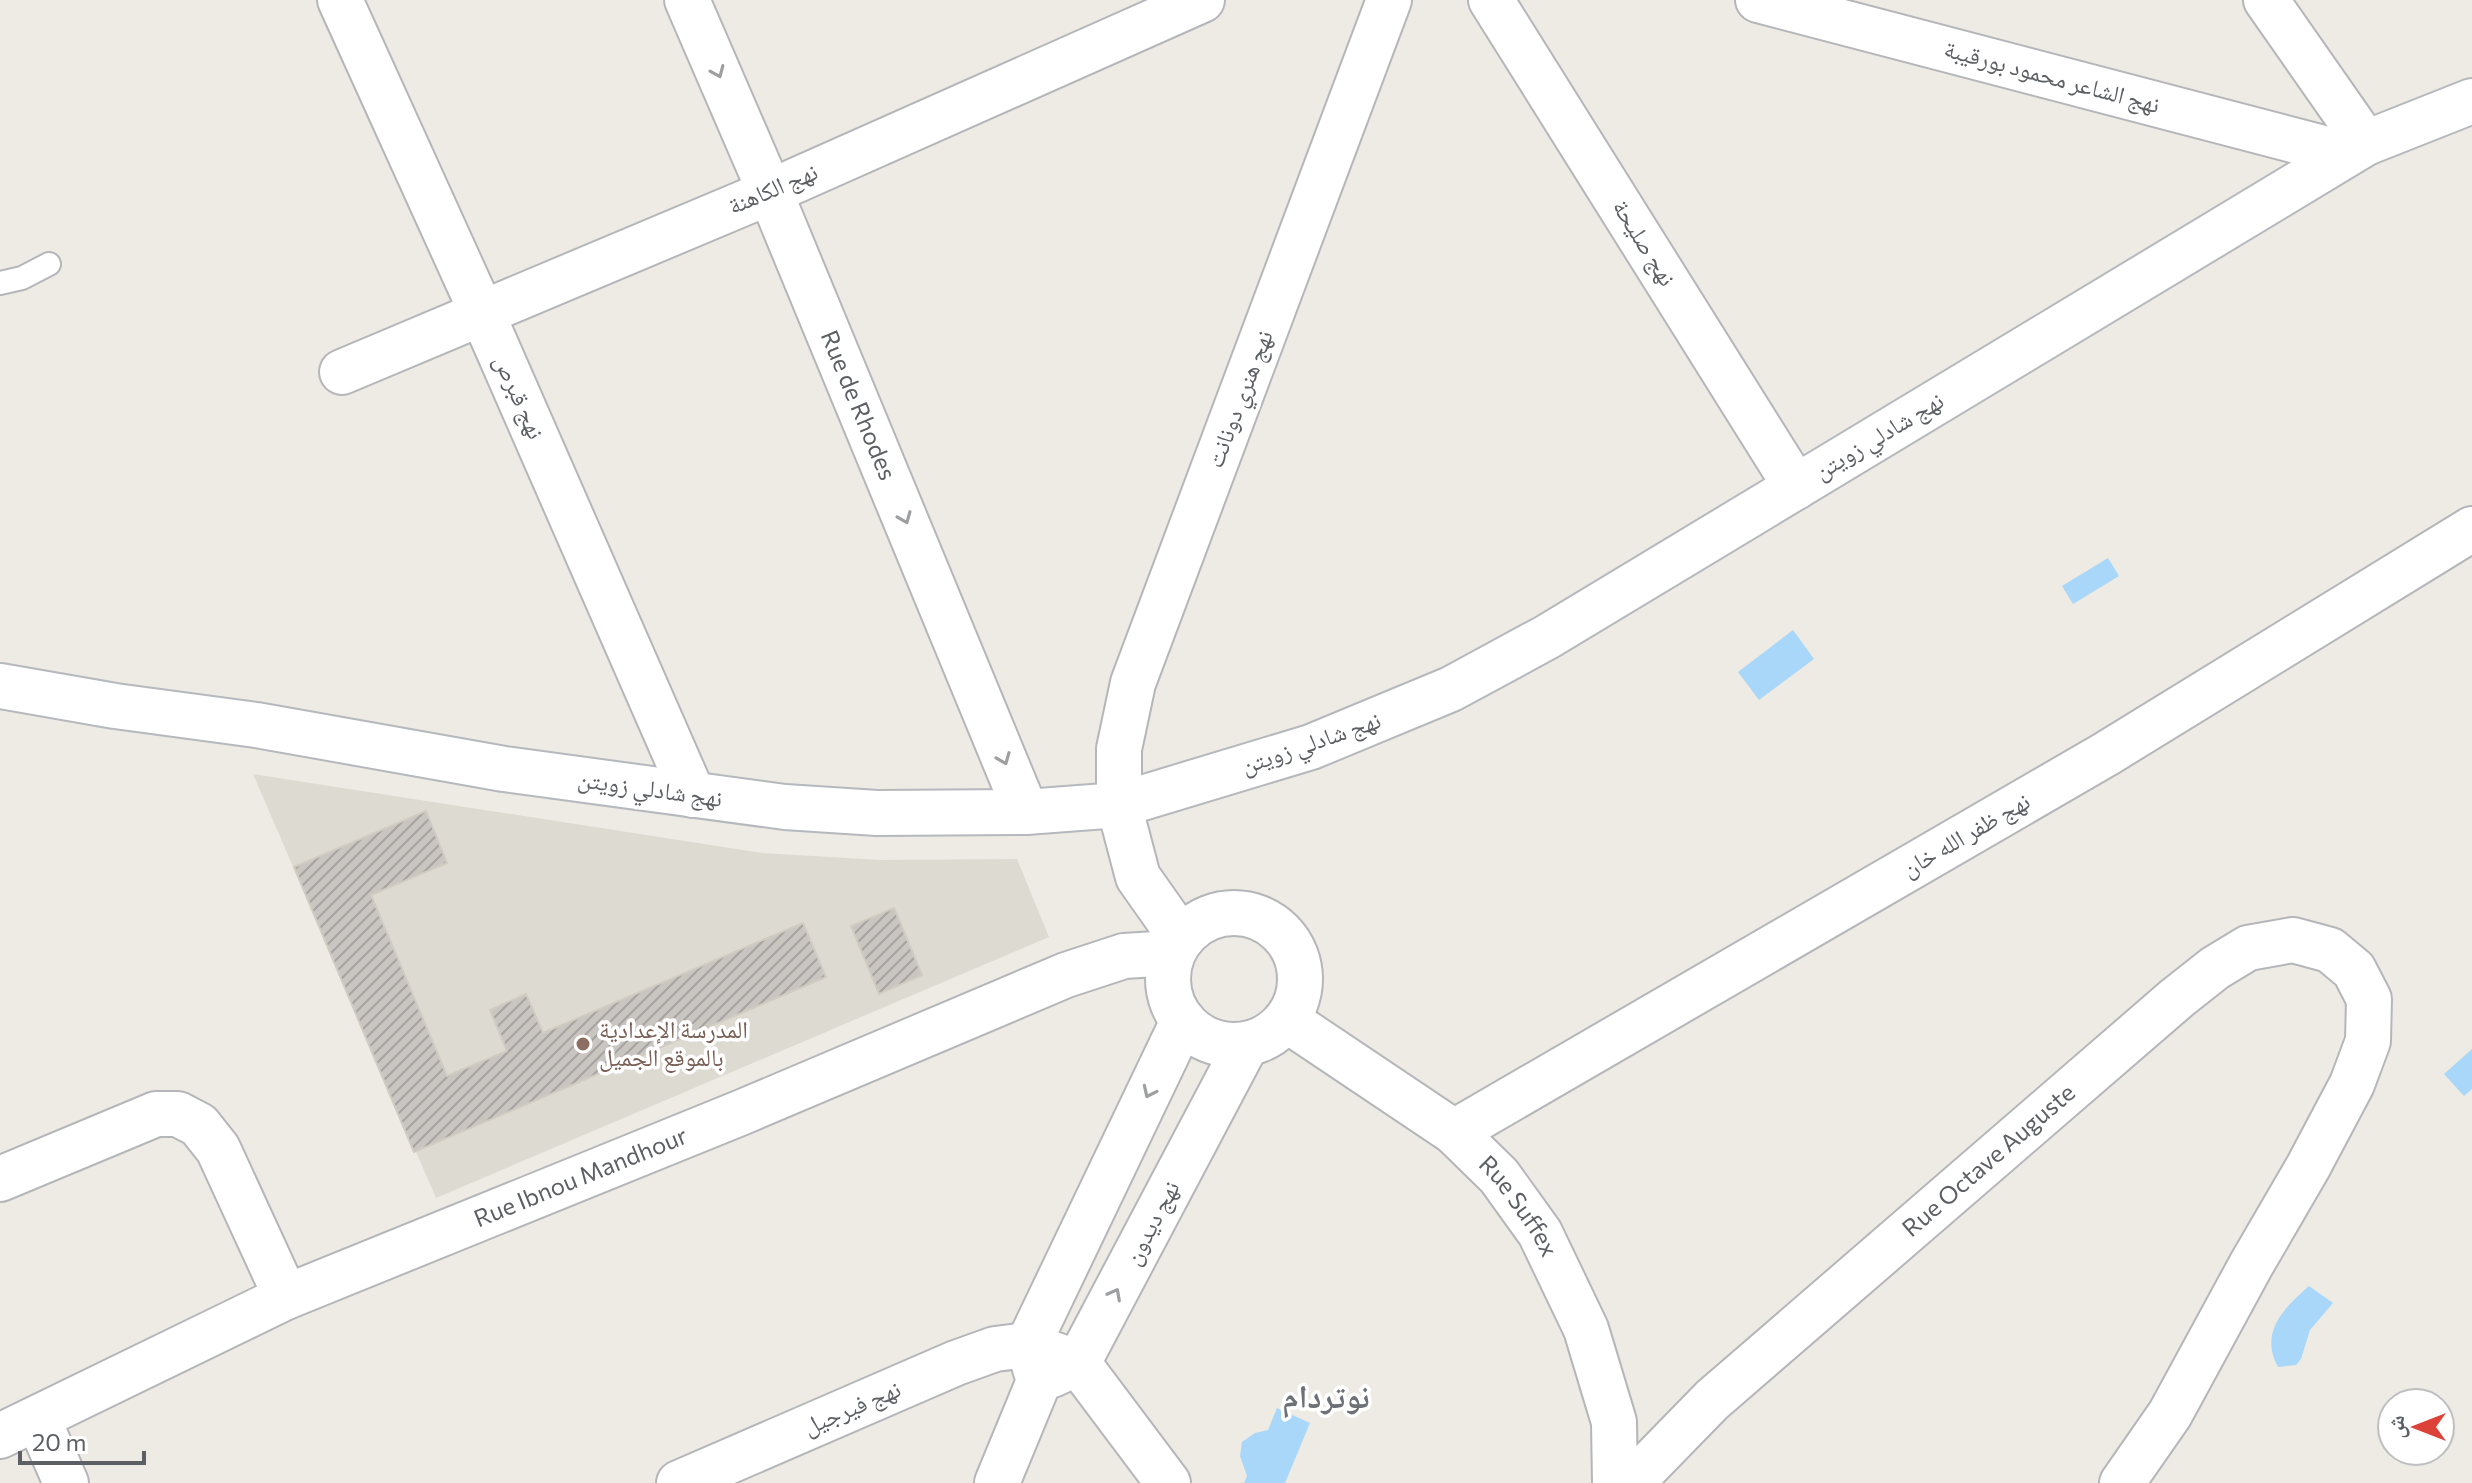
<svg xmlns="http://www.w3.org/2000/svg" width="2472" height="1483" viewBox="0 0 2472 1483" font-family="Commissioner,'Noto Naskh Arabic',sans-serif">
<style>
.education{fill:#dddad2}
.water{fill:#a8d7f9}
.building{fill:url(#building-hatch);stroke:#d1ccc2;stroke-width:2}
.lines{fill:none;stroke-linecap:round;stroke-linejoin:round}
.lane-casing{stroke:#b4b6ba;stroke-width:26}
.street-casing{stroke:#b4b6ba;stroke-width:48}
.secondary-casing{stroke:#b5b8bd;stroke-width:48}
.lane{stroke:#fff;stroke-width:22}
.street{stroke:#fff;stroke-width:44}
.secondary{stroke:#fff;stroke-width:44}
.oneway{stroke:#9d9fa1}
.education-dot{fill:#8d6e63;stroke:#fff;stroke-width:3}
.labels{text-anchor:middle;stroke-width:7;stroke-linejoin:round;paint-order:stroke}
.street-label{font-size:24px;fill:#5c5f63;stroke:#fff}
.education-label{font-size:24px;fill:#785e54;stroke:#fff;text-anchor:start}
.district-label{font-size:32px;font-weight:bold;fill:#6d7175;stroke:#fff}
</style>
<defs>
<pattern id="building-hatch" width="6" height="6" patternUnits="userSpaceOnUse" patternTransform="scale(2)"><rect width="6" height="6" fill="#c9c5c0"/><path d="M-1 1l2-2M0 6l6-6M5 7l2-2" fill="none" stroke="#a6a3a0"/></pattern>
</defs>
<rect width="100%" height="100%" fill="#edebe3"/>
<path class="education" d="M253,774L762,853L881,860L1017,859L1049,937L436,1198Z"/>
<g class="water">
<path d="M2108,558L2119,576L2073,604L2062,586Z"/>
<path d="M1793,630L1814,659L1759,700L1738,672Z"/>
<path d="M2472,1049V1089L2464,1096L2444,1074Z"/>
<path d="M2309,1286L2333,1303L2310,1330L2301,1359L2296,1365L2278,1367C2259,1332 2284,1308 2309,1286Z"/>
<path d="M1277,1408L1310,1423L1285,1483H1244L1247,1476L1240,1456L1242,1442L1255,1433L1268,1430Z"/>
</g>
<g class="building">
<path d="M426,811L447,863L371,895L447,1076L507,1051L490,1010L526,994L543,1033L803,923L826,977L414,1152L294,867Z"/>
<path d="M894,908L922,975L879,994L851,926Z"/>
</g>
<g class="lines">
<defs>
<path id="lane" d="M0,283L22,278L49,264"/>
<g id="street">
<path d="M340,0L482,313L693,795"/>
<path id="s1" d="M687,0L770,192L1026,812"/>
<path d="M1491,0L1796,487"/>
<path d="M1758,0L2346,154"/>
<path d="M2266,0L2366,143"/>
<path d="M342,372L770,192L1202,0"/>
<circle cx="1234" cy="979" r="66"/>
<path d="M1181,938L1138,877L1119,805V749L1133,683L1389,0"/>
<path id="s2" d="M1287,1020L1454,1132L1499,1176L1540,1233L1586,1329L1614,1422L1615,1483"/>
<path d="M1454,1132L2106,754L2472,529"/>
<path d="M0,1179L156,1114H178L199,1125L218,1149L286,1297"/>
<path d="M1052,1375L1078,1363L1246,1045"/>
<path d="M38,1419L66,1483"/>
<path id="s3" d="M0,1436L286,1297L740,1113L1066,975L1124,956L1172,953"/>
<path d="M679,1483L956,1363L995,1349L1028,1345L1078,1363L1168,1483"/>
<path d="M997,1483L1039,1381L1028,1345L1183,1021"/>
<path id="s4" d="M1631,1483L1712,1400L2177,998L2215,968L2248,948L2293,940L2330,950L2354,970L2369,999L2368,1041L2352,1084L2308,1167L2251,1265L2170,1414L2122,1483"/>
</g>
<path id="secondary" d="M0,686L115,706L256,725L504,769L785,807L877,813L1026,812L1119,805L1311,747L1451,689L1547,637L2366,143L2472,101"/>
</defs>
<use href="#lane" class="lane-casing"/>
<use href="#street" class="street-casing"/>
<use href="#secondary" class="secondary-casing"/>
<use href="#lane" class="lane"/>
<use href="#street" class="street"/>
<use href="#secondary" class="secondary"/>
</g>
<defs><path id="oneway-chevron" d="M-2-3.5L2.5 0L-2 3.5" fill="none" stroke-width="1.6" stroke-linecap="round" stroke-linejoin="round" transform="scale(2)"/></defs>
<g class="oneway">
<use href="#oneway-chevron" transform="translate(718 72) rotate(67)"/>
<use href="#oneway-chevron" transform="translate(905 518) rotate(68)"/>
<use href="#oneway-chevron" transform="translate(1004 759) rotate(68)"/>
<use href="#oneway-chevron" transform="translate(1149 1092) rotate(115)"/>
<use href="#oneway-chevron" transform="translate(1115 1294) rotate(-62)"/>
</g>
<circle class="education-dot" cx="583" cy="1044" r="8"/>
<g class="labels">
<g class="street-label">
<text transform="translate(2052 77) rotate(15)" y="8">نهج الشاعر محمود بورقيبة</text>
<text transform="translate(773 189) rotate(-23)" y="8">نهج الكاهنة</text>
<text transform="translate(1644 243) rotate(58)" y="8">نهج صليحة</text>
<text transform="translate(519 397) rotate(66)" y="8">نهج قبرص</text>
<text transform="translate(1240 399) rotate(-69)" y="8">نهج هنري دونانت</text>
<text dy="8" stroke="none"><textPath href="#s1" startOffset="440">Rue de Rhodes</textPath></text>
<text transform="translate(1879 436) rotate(-31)" y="8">نهج شادلي زويتن</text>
<text transform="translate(1311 743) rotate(-19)" y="8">نهج شادلي زويتن</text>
<text transform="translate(650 789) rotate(8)" y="8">نهج شادلي زويتن</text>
<text transform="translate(1966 835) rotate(-30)" y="8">نهج ظفر الله خان</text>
<text dy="8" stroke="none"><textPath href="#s4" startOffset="482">Rue Octave Auguste</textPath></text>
<text dy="8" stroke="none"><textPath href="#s3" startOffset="636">Rue Ibnou Mandhour</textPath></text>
<text dy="8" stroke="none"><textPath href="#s2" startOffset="300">Rue Suffex</textPath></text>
<text transform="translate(1152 1223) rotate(-62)" y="8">نهج ديدون</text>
<text transform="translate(852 1408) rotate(-23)" y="8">نهج فيرجيل</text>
</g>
<g class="education-label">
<text x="599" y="1038">المدرسة الإعدادية<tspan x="599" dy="28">بالموقع الجميل</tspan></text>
</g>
<g class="district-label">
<text x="1326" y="1408">نوتردام</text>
</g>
</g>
<g transform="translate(2416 1427) rotate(270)"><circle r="38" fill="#ffffff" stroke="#bebfc1" stroke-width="2"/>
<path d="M0-6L14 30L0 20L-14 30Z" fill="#dd4239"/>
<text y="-12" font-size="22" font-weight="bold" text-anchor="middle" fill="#5c5f63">ش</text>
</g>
<path d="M20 1451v12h124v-12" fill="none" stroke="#5c5f63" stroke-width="4"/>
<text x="32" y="1451" font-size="24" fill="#5c5f63" stroke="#ffffff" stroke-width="6" paint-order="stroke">20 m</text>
</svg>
